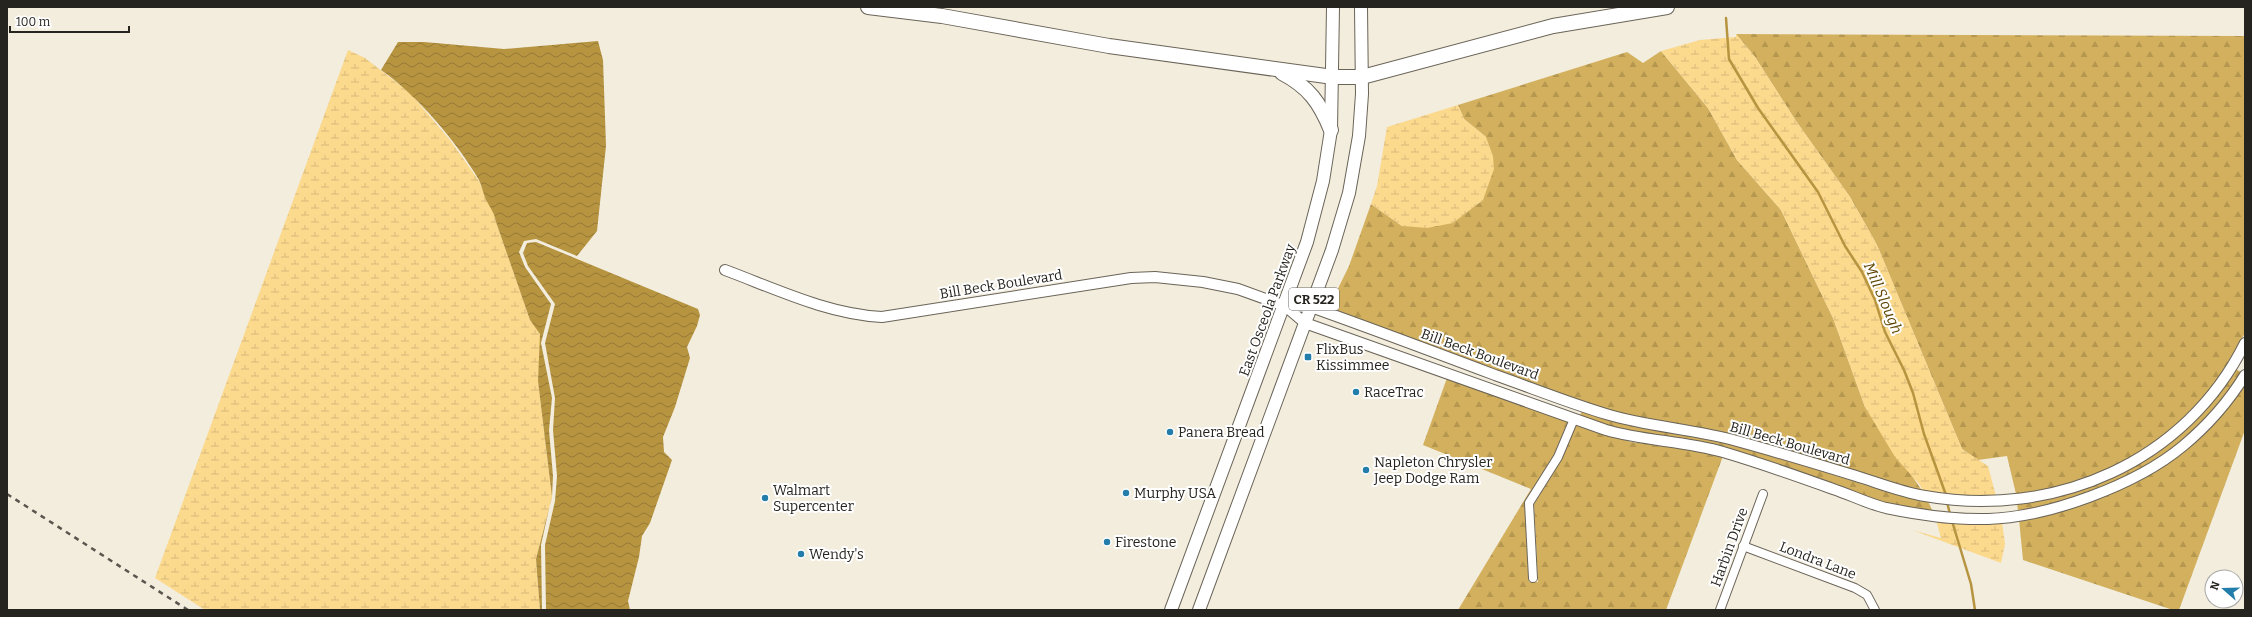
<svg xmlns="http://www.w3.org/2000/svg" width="2252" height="617" viewBox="0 0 2252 617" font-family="Bitter,serif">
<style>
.forest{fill:url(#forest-firs)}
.wetland{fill:url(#wetland-marsh)}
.water{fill:url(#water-waves)}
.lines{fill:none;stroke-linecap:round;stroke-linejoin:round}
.stream{stroke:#b79440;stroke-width:2.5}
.minor-casing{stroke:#6a6458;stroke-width:10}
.tertiary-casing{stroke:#6a6458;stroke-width:12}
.primary-casing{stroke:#6a6458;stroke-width:14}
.motorway-casing{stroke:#6a6458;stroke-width:16}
.minor{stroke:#fff;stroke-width:8}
.tertiary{stroke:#fff;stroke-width:10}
.primary{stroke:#fff;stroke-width:12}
.motorway{stroke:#fff;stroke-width:14}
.rail{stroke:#59564e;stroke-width:2.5;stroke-dasharray:5 5;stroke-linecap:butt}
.poi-dot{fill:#227dab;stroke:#fff;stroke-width:1.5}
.labels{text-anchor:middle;stroke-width:4;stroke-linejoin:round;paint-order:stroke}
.shield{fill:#fff;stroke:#676662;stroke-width:1}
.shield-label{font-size:13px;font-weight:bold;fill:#26241e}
.street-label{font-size:14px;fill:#26241e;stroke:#fff}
.poi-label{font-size:14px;fill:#26241e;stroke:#fff;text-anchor:start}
.water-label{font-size:15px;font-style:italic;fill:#5e4600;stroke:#fff}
</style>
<defs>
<pattern id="forest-firs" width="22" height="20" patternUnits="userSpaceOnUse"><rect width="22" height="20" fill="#d3b05d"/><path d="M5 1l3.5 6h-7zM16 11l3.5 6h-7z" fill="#b59750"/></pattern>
<pattern id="wetland-marsh" width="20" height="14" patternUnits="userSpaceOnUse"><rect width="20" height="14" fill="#fbd98d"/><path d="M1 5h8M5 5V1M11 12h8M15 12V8" fill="none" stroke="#d7ba79"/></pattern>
<pattern id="water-waves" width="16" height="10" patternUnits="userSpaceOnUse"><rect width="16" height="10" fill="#b79440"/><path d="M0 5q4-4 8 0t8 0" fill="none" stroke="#957935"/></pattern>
</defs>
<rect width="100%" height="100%" fill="#f3edde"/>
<g class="forest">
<path d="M1736,34L2245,36V333L2214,386L2185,419L2151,446L2104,472L2050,491L2016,494L2007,456L1978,460L1962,449L1877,245L1850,197L1796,121L1755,57Z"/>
<path d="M1661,51L1708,108L1737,160L1781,210L1833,318L1865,407L1923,492L1609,411L1328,309L1349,266L1371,204L1402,226L1473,207L1483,200L1486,137L1464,119L1458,105L1627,52L1643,63Z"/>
<path d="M2236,369L2241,372C2225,398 2204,424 2180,443C2139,475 2069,504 2018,511L2017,503C2028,502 2040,501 2051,499C2062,497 2074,491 2085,487C2150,464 2200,427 2236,369Z"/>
<path d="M1447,378L1568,421L1554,455L1525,503L1529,582H1538L1534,504L1562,459L1577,424L1631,442L1693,450L1723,456L1666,610H1458L1531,489L1423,445Z"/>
<path d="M2245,383V430L2179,610H2173L2023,560L2019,519L2033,518L2089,503L2155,469Z"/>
<path d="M1582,410L1735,444L1891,493L1928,501L1933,512L1885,503L1765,461L1632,434L1580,416Z"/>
</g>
<g class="wetland">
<path d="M1736,34L1755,57L1796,121L1850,197L1877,245L1962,449L1988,466L1996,496H1963L1923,492L1920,485L1895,457L1865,407L1833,318L1781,210L1737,160L1708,108L1661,51L1700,40L1736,37Z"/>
<path d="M348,50L365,58L410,93L450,140L479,181L487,201L493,210L496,222L530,320L541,334L538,381L552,497L536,559L540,610H205L155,578Z"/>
<path d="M1458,105L1464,119L1486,137L1493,156L1494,169L1483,200L1453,223L1427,228L1402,226L1371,204L1377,186L1387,127Z"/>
<path d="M1936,520L2002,522L2005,544L2001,563L1912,530L1941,538Z"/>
</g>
<g class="water">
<path d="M598,41L603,60L606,146L597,231L577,256L536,239L524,241L519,252L525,267L551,304L541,343L552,398L549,430L553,476L552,497L551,500L541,545L542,610H540L536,559L552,497L538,381L540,334L530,320L496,222C494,212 491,209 486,200C483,193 482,186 479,180C456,141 418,96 381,70L398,42H424L504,49Z"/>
<path d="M536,242L698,309L700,315L697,326L687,347L690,358L675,407L663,437L664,452L672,460L650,523L642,536L639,557L628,601L630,610H546L545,545L555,501L557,476L553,430L555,398L545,343L555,304L528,266L523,253L527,243Z"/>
</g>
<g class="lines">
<g class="stream">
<path d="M1726,18L1729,59L1758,108L1818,192L1845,246L1862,272L1875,300L1885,332L1904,370L1913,393L1924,434L1946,495"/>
<path d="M1947,502L1950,514"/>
<path d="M1952,521L1971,584L1975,610"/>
</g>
<defs>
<g id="minor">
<path d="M1743,546L1855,588L1867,595L1875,610"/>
<path d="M1533,578L1529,503L1558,457L1574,419"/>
<path d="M1720,610L1763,494"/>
</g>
<g id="tertiary">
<path d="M725,270C776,289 827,314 882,317L1131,278L1155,277L1203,282L1238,289L1285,306L1311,307C1373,329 1434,352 1495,375C1532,388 1569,403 1606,414C1649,427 1694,429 1737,441C1777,452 1817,464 1856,476C1879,483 1901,492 1925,496C2054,519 2186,462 2245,343"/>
<path d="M1285,306L1305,323L1606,430C1644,441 1685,441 1723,452C1760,463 1797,476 1833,489C1851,495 1869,504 1886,508C1920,515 1954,520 1988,519C2049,517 2136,485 2183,446C2207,426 2229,401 2245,375"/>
</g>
<g id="primary">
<path d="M1171,610L1307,242L1323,181L1331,130L1333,7"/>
<path d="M1199,610L1332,250L1349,193L1359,136L1362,94L1361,7"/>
</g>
<g id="motorway">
<path d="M868,7L942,16L1109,46L1333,77H1362L1553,26L1667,7"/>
<path d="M1282,73C1309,87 1320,103 1331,130"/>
</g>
</defs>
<use href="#minor" class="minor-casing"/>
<use href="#tertiary" class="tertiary-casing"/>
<use href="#primary" class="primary-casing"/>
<use href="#motorway" class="motorway-casing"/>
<use href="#minor" class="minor"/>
<use href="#tertiary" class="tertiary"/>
<use href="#primary" class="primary"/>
<use href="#motorway" class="motorway"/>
<path class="rail" d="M7,494L188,610"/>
</g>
<g class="poi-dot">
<rect x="1304" y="353" width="8" height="8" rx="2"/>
<circle cx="1356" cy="392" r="4"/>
<circle cx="1170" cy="432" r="4"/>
<circle cx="1366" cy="470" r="4"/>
<circle cx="1126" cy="493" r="4"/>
<circle cx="765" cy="498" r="4"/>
<circle cx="1107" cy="542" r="4"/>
<circle cx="801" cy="554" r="4"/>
</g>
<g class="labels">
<rect class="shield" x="1289" y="288" width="50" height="22" rx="3"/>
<g class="shield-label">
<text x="1314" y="304">CR 522</text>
</g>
<g class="street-label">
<text transform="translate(1001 284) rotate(-9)" y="5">Bill Beck Boulevard</text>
<text transform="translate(1267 310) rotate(-70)" y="5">East Osceola Parkway</text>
<text transform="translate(1480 354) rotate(20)" y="5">Bill Beck Boulevard</text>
<text transform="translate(1790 443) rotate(16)" y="5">Bill Beck Boulevard</text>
<text transform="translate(1729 547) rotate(-70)" y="5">Harbin Drive</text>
<text transform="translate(1818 560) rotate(21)" y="5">Londra Lane</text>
</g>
<g class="poi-label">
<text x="1316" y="354">FlixBus<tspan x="1316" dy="16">Kissimmee</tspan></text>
<text x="1364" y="397">RaceTrac</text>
<text x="1178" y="437">Panera Bread</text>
<text x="1374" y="467">Napleton Chrysler<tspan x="1374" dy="16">Jeep Dodge Ram</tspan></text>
<text x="773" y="495">Walmart<tspan x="773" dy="16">Supercenter</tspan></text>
<text x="1134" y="498">Murphy USA</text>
<text x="1115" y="547">Firestone</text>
<text x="809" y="559">Wendy's</text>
</g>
<g class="water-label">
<text transform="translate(1883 298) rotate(67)" y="5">Mill Slough</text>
</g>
</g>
<rect width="2252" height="617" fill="none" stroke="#26241e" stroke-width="16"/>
<g transform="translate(2224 589) rotate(290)"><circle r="19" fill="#ffffff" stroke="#a8a7a5"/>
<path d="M0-3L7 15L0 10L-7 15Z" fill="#227dab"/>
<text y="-6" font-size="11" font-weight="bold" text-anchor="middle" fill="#26241e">N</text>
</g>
<path d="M10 26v6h119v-6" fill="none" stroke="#26241e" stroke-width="2"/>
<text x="16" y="26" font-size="12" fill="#26241e" stroke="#ffffff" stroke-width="3" paint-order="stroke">100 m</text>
</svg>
